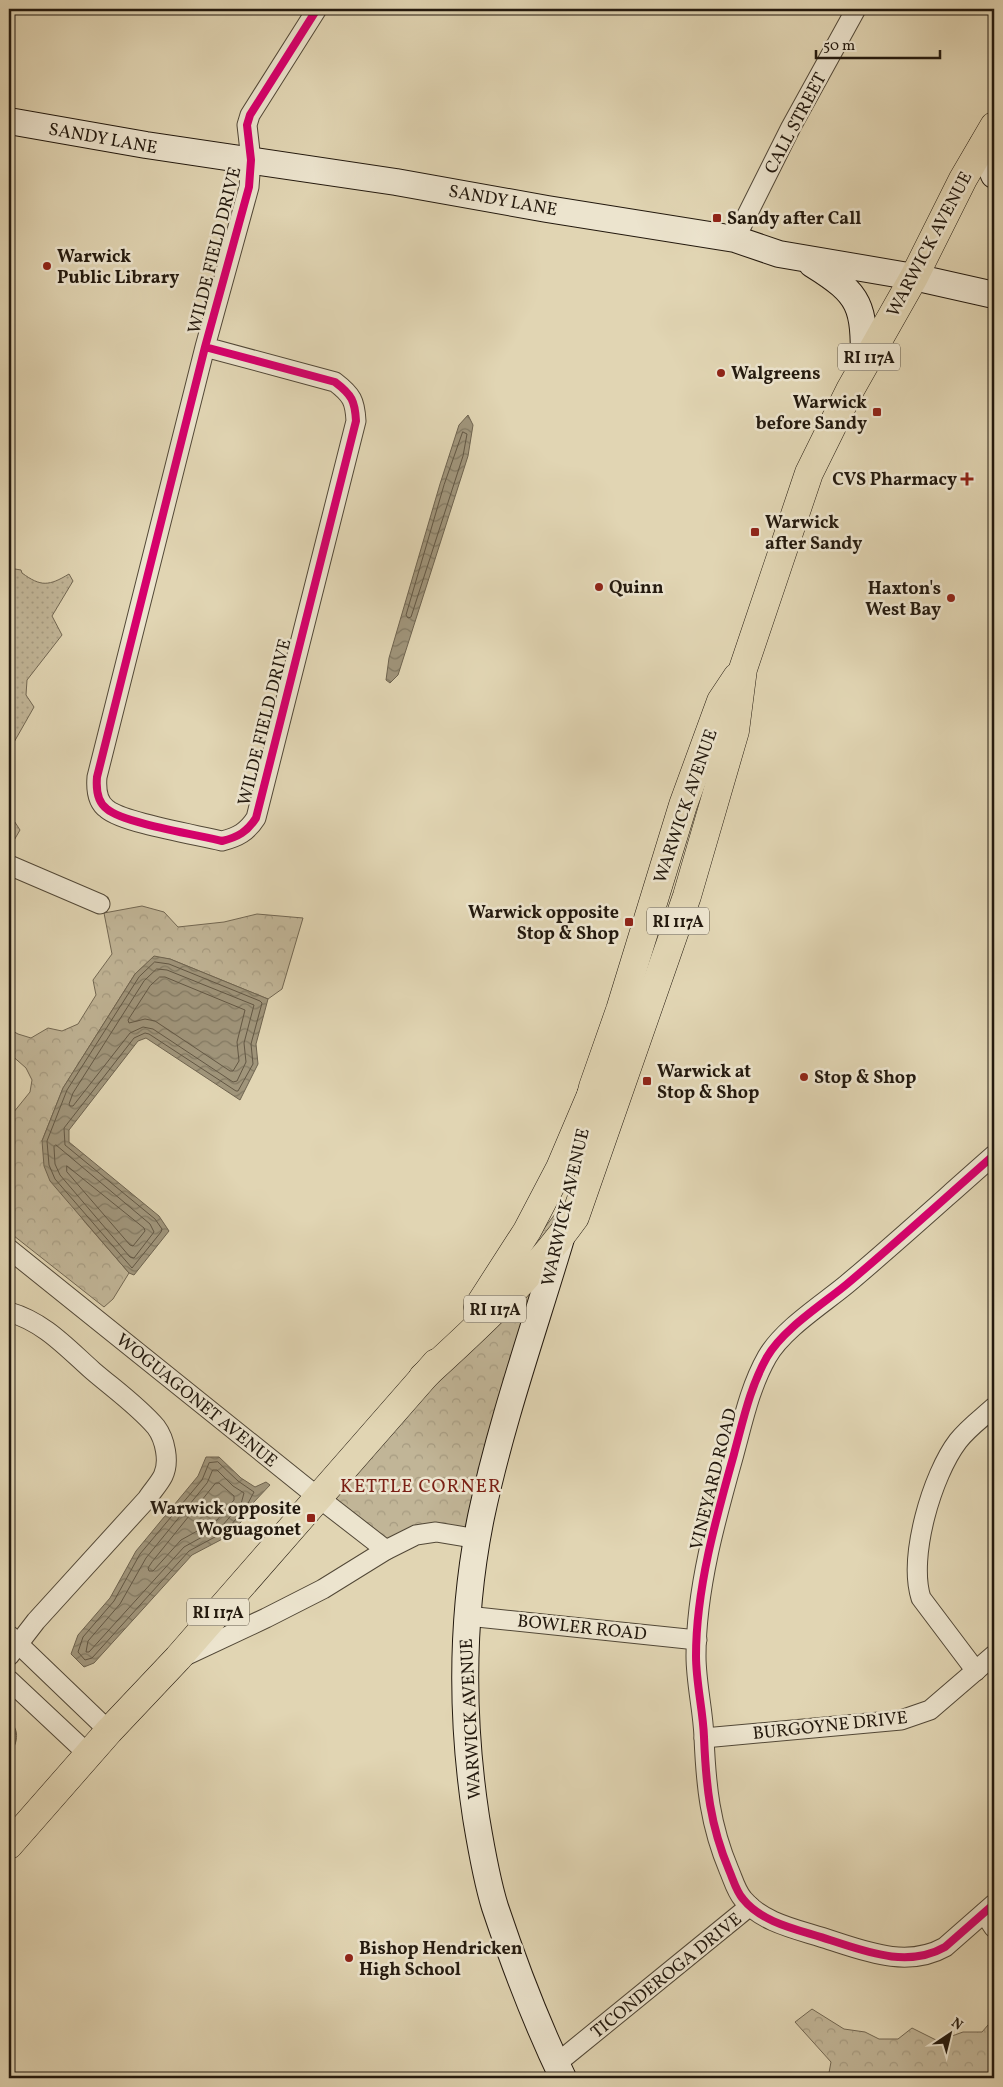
<svg xmlns="http://www.w3.org/2000/svg" width="1003" height="2087" viewBox="0 0 1003 2087" font-family="Vollkorn,serif">
<style>
.forest{fill:url(#forest-crowns);stroke:#726752}
.park{fill:url(#park-dots);stroke:#726752}
.water{fill:url(#water-waves);stroke:#6e634f}
.lines{fill:none;stroke-linecap:round;stroke-linejoin:round}
.shore{stroke:#625744;stroke-width:1}
.minor-casing{stroke:#524837;stroke-width:21}
.secondary-casing{stroke:#23190e;stroke-width:28}
.primary-casing{stroke:#23190e;stroke-width:29}
.minor{stroke:#ece4ce;stroke-width:19}
.secondary{stroke:#ece4ce;stroke-width:26}
.primary{stroke:#e1d5b3;stroke-width:28}
.cycleway-casing{stroke:#ece4ce;stroke-width:11}
.cycleway{stroke:#d6006c;stroke-width:8}
.poi-dot{fill:#8f2418;stroke:#ece4ce;stroke-width:2}
.labels{text-anchor:middle;stroke-width:5;stroke-linejoin:round;paint-order:stroke}
.shield{fill:#ece4ce;stroke:#5f5648;stroke-width:1}
.shield-label{font-size:16px;font-weight:bold;fill:#23190e}
.street-label{font-size:18px;fill:#23190e;stroke:#ece4ce}
.poi-label{font-size:18px;font-weight:bold;fill:#23190e;stroke:#ece4ce;text-anchor:start}
.neighbourhood-label{font-size:19px;letter-spacing:1px;fill:#7a1f14;stroke:#ece4ce}
</style>
<defs>
<pattern id="forest-crowns" width="20" height="18" patternUnits="userSpaceOnUse" patternTransform="scale(1.25)"><rect width="20" height="18" fill="#c1b597"/><path d="M2 6a3 3 0 1 1 6 0M12 15a3 3 0 1 1 6 0" fill="none" stroke="#a69b81"/></pattern>
<pattern id="park-dots" width="8" height="8" patternUnits="userSpaceOnUse" patternTransform="scale(1.25)"><rect width="8" height="8" fill="#c1b597"/><path d="M2 2h.1M6 6h.1" fill="none" stroke="#a69b81" stroke-width="1.8" stroke-linecap="round"/></pattern>
<pattern id="water-waves" width="16" height="10" patternUnits="userSpaceOnUse" patternTransform="scale(1.25)"><rect width="16" height="10" fill="#a0957b"/><path d="M0 5q4-4 8 0t8 0" fill="none" stroke="#827963"/></pattern>
</defs>
<rect width="100%" height="100%" fill="#e1d5b3"/>
<filter id="stains"><feTurbulence type="fractalNoise" baseFrequency=".004" numOctaves="4"/><feColorMatrix values="0 0 0 0 .2 0 0 0 0 .09 0 0 0 0 .02 0 0 0 .5 -.17"/></filter>
<radialGradient id="worn" r=".72"><stop offset=".6" stop-color="#630" stop-opacity="0"/><stop offset="1" stop-color="#630" stop-opacity=".3"/></radialGradient>
<g class="forest">
<path d="M142,906L164,912L178,927L224,922L257,914L303,918L282,989L268,999L170,959L154,957L135,974L63,1088L42,1141L84,1221L129,1273L113,1299L104,1307L9,1232V1118L30,1092L32,1080L26,1068L9,1053V1029L18,1034L31,1038L48,1028L62,1031L78,1024L96,995L93,980L112,954L104,913Z"/>
<path d="M562,1205L561,1216L480,1528L393,1548L324,1493L465,1332Z"/>
<path d="M812,2009L844,2029L865,2032L879,2039H898L912,2028L938,2041L963,2032H982L994,2018V2078H828L831,2062L795,2022Z"/>
</g>
<g class="park">
<path d="M9,568L21,570L22,573C41,587 49,586 69,574L73,581L52,616L62,635L27,680L26,695L34,707L9,751Z"/>
<path d="M9,813L20,830L9,849Z"/>
</g>
<g class="water">
<path d="M468,415L473,425L468,456L398,675L390,683L386,680L389,658L440,484L459,425Z"/>
<path d="M154,956L170,959L268,999L256,1044L258,1064L240,1100L146,1038L138,1041L69,1130V1142L159,1216L169,1231L134,1275L129,1273L50,1181L44,1166L42,1141L63,1088L135,974Z"/>
<path d="M206,1457H219L241,1478L255,1487L266,1482L270,1485L253,1503L251,1510L230,1535L192,1555L94,1663L84,1667L71,1654L78,1635L110,1598L136,1551L198,1476Z"/>
<path d="M9,1721C21,1730 17,1745 9,1755Z"/>
</g>
<g class="lines">
<g class="shore">
<path d="M463,432L467,434L463,456L411,617L408,618L406,615L444,485Z"/>
<path d="M155,962L169,964L260,1001L262,1003L251,1044L253,1064L238,1091H236L149,1034L145,1033L134,1038L64,1128L65,1145L155,1219L162,1229L161,1232L132,1268L55,1179L49,1165L47,1141L67,1090L139,977Z"/>
<path d="M157,969L167,970L254,1005L244,1043L246,1062L237,1081L233,1082L153,1029L143,1027L130,1033L73,1106H70L69,1104L73,1093L144,981Z"/>
<path d="M160,977H165L245,1010L237,1042L239,1061L233,1071H230L155,1021L145,1019L129,1023L128,1020L150,986Z"/>
<path d="M56,1145L150,1224L154,1232L134,1258L130,1257L60,1175L55,1164L54,1147Z"/>
<path d="M67,1166L144,1228L145,1231L133,1246L130,1245L67,1172Z"/>
<path d="M218,1462L238,1481L254,1492L246,1507L226,1531L189,1551L92,1658L85,1660L78,1652L83,1637L114,1601L140,1554L202,1480L209,1463Z"/>
<path d="M213,1470H217L233,1486L244,1493L241,1504L222,1526L184,1547L89,1652H86L88,1641L120,1604L146,1558L207,1483Z"/>
<path d="M216,1483H219L234,1496V1500L217,1520L181,1540L153,1571H149L148,1568L152,1562Z"/>
</g>
<defs>
<g id="minor">
<path d="M735,239L791,127L856,9"/>
<path d="M205,347L335,382C352,395 355,401 356,421L256,818C247,832 238,837 222,841C198,835 123,823 107,809C97,802 96,789 97,777L205,347L249,187L251,160L247,125L250,115L317,9"/>
<path d="M9,865L100,904"/>
<path d="M994,1155C945,1198 897,1242 847,1284C823,1304 783,1329 767,1357C750,1387 743,1421 734,1454C716,1518 696,1589 696,1656C696,1683 703,1710 704,1737C706,1786 710,1825 729,1870C733,1879 736,1891 743,1899C763,1924 801,1930 830,1940C867,1952 908,1968 945,1947L994,1904"/>
<path d="M9,1249L319,1498L386,1550"/>
<path d="M9,1312C44,1322 66,1347 93,1371C114,1389 138,1406 156,1427C165,1439 170,1462 163,1476C159,1484 152,1491 147,1499L36,1621L9,1656"/>
<path d="M467,1616L697,1640"/>
<path d="M9,1635L109,1731"/>
<path d="M183,1657L266,1618L323,1589L386,1550L416,1535L436,1532L478,1539"/>
<path d="M976,1671L921,1598C908,1557 932,1475 958,1441C968,1428 982,1418 994,1407"/>
<path d="M9,1680L89,1755"/>
<path d="M704,1738L901,1720L930,1710L994,1655"/>
<path d="M984,1913L994,1928"/>
<path d="M556,2064L750,1906"/>
</g>
<g id="secondary">
<path d="M9,121L146,145L396,182L547,209L735,239L779,254L914,277L994,295"/>
<path d="M982,146L994,175"/>
<path d="M812,264C862,295 864,306 864,364"/>
<path d="M562,1235C534,1329 501,1422 481,1517C461,1616 461,1718 476,1817C481,1847 486,1878 495,1907C514,1964 537,2024 563,2078"/>
</g>
<g id="primary">
<path d="M587,1112L593,1087L620,1010L683,805L721,701L737,677"/>
<path d="M478,1307L527,1231L560,1168L591,1095"/>
<path d="M423,1377C477,1328 532,1277 575,1217L687,896L735,731L743,669L809,473L850,390L914,277L963,179L994,126"/>
<path d="M9,1845L109,1731L178,1658L436,1363"/>
</g>
</defs>
<use href="#minor" class="minor-casing"/>
<use href="#secondary" class="secondary-casing"/>
<use href="#primary" class="primary-casing"/>
<use href="#minor" class="minor"/>
<use href="#secondary" class="secondary"/>
<use href="#primary" class="primary"/>
<defs>
<g id="cycleway">
<path d="M205,347L335,382C352,395 355,401 356,421L256,818C247,832 238,837 222,841C198,835 123,823 107,809C97,802 96,789 97,777L205,347L249,187L251,160L247,125L250,115L317,9"/>
<path d="M994,1155C945,1198 897,1242 847,1284C823,1304 783,1329 767,1357C750,1387 743,1421 734,1454C716,1518 696,1589 696,1656C696,1683 703,1710 704,1737C706,1786 710,1825 729,1870C733,1879 736,1891 743,1899C763,1924 801,1930 830,1940C867,1952 908,1968 945,1947L994,1904"/>
</g>
</defs>
<use href="#cycleway" class="cycleway-casing"/>
<use href="#cycleway" class="cycleway"/>
</g>
<g class="poi-dot">
<rect x="712" y="213" width="10" height="10" rx="2.5"/>
<circle cx="47" cy="266" r="5"/>
<circle cx="721" cy="373" r="5"/>
<rect x="872" y="407" width="10" height="10" rx="2.5"/>
<path d="M964.5 471.5h5v5h5v5h-5v5h-5v-5h-5v-5h5z"/>
<rect x="750" y="527" width="10" height="10" rx="2.5"/>
<circle cx="599" cy="587" r="5"/>
<circle cx="951" cy="598" r="5"/>
<rect x="624" y="917" width="10" height="10" rx="2.5"/>
<circle cx="804" cy="1077" r="5"/>
<rect x="642" y="1076" width="10" height="10" rx="2.5"/>
<rect x="306" y="1513" width="10" height="10" rx="2.5"/>
<circle cx="349" cy="1958" r="5"/>
</g>
<g class="labels">
<g class="shield">
<rect x="838" y="343.5" width="62" height="27" rx="4"/>
<rect x="647" y="907.5" width="62" height="27" rx="4"/>
<rect x="464" y="1295.5" width="62" height="27" rx="4"/>
<rect x="187" y="1598.5" width="62" height="27" rx="4"/>
</g>
<g class="shield-label">
<text x="869" y="363">RI 117A</text>
<text x="678" y="927">RI 117A</text>
<text x="495" y="1315">RI 117A</text>
<text x="218" y="1618">RI 117A</text>
</g>
<g class="street-label">
<text transform="translate(795 123) rotate(-62)" y="6">CALL STREET</text>
<text transform="translate(103 138) rotate(10)" y="6">SANDY LANE</text>
<text transform="translate(503 200) rotate(10)" y="6">SANDY LANE</text>
<text transform="translate(929 244) rotate(-62)" y="6">WARWICK AVENUE</text>
<text transform="translate(214 250) rotate(-76)" y="6">WILDE FIELD DRIVE</text>
<text transform="translate(264 722) rotate(-76)" y="6">WILDE FIELD DRIVE</text>
<text transform="translate(685 806) rotate(-71)" y="6">WARWICK AVENUE</text>
<text transform="translate(565 1207) rotate(-77)" y="6">WARWICK AVENUE</text>
<text transform="translate(197 1400) rotate(39)" y="6">WOGUAGONET AVENUE</text>
<text transform="translate(713 1479) rotate(-76)" y="6">VINEYARD ROAD</text>
<text transform="translate(582 1627) rotate(6)" y="6">BOWLER ROAD</text>
<text transform="translate(470 1719) rotate(-93)" y="6">WARWICK AVENUE</text>
<text transform="translate(830 1725) rotate(-6)" y="6">BURGOYNE DRIVE</text>
<text transform="translate(666 1975) rotate(-39)" y="6">TICONDEROGA DRIVE</text>
</g>
<g class="poi-label">
<text x="727" y="224">Sandy after Call</text>
<text x="57" y="262">Warwick<tspan x="57" dy="21">Public Library</tspan></text>
<text x="731" y="379">Walgreens</text>
<text x="867" y="408" text-anchor="end">Warwick<tspan x="867" dy="21">before Sandy</tspan></text>
<text x="957" y="485" text-anchor="end">CVS Pharmacy</text>
<text x="765" y="528">Warwick<tspan x="765" dy="21">after Sandy</tspan></text>
<text x="609" y="593">Quinn</text>
<text x="941" y="594" text-anchor="end">Haxton's<tspan x="941" dy="21">West Bay</tspan></text>
<text x="619" y="918" text-anchor="end">Warwick opposite<tspan x="619" dy="21">Stop &amp; Shop</tspan></text>
<text x="657" y="1077">Warwick at<tspan x="657" dy="21">Stop &amp; Shop</tspan></text>
<text x="814" y="1083">Stop &amp; Shop</text>
<text x="301" y="1514" text-anchor="end">Warwick opposite<tspan x="301" dy="21">Woguagonet</tspan></text>
<text x="359" y="1954">Bishop Hendricken<tspan x="359" dy="21">High School</tspan></text>
</g>
<g class="neighbourhood-label">
<text x="421" y="1492">KETTLE CORNER</text>
</g>
</g>
<rect width="1003" height="2087" fill="none" stroke="#e1d5b3" stroke-width="30"/>
<rect x="10" y="10" width="983" height="2067" fill="none" stroke="#23190e" stroke-width="2.5"/>
<rect x="15" y="15" width="973" height="2057" fill="none" stroke="#23190e"/>
<g transform="translate(950 2034) rotate(35)" stroke="#ece4ce" stroke-width="4" paint-order="stroke">
<path d="M0-4L9 19L0 12L-9 19Z" fill="#23190e"/>
<text y="-8" font-size="14" font-weight="bold" text-anchor="middle" fill="#23190e">N</text>
</g>
<path d="M816 50v8h124v-8" fill="none" stroke="#23190e" stroke-width="2.5"/>
<text x="823" y="50" font-size="15" fill="#23190e" stroke="#ece4ce" stroke-width="4" paint-order="stroke">50 m</text>
<rect width="100%" height="100%" filter="url(#stains)"/>
<rect width="100%" height="100%" fill="url(#worn)"/>
</svg>
